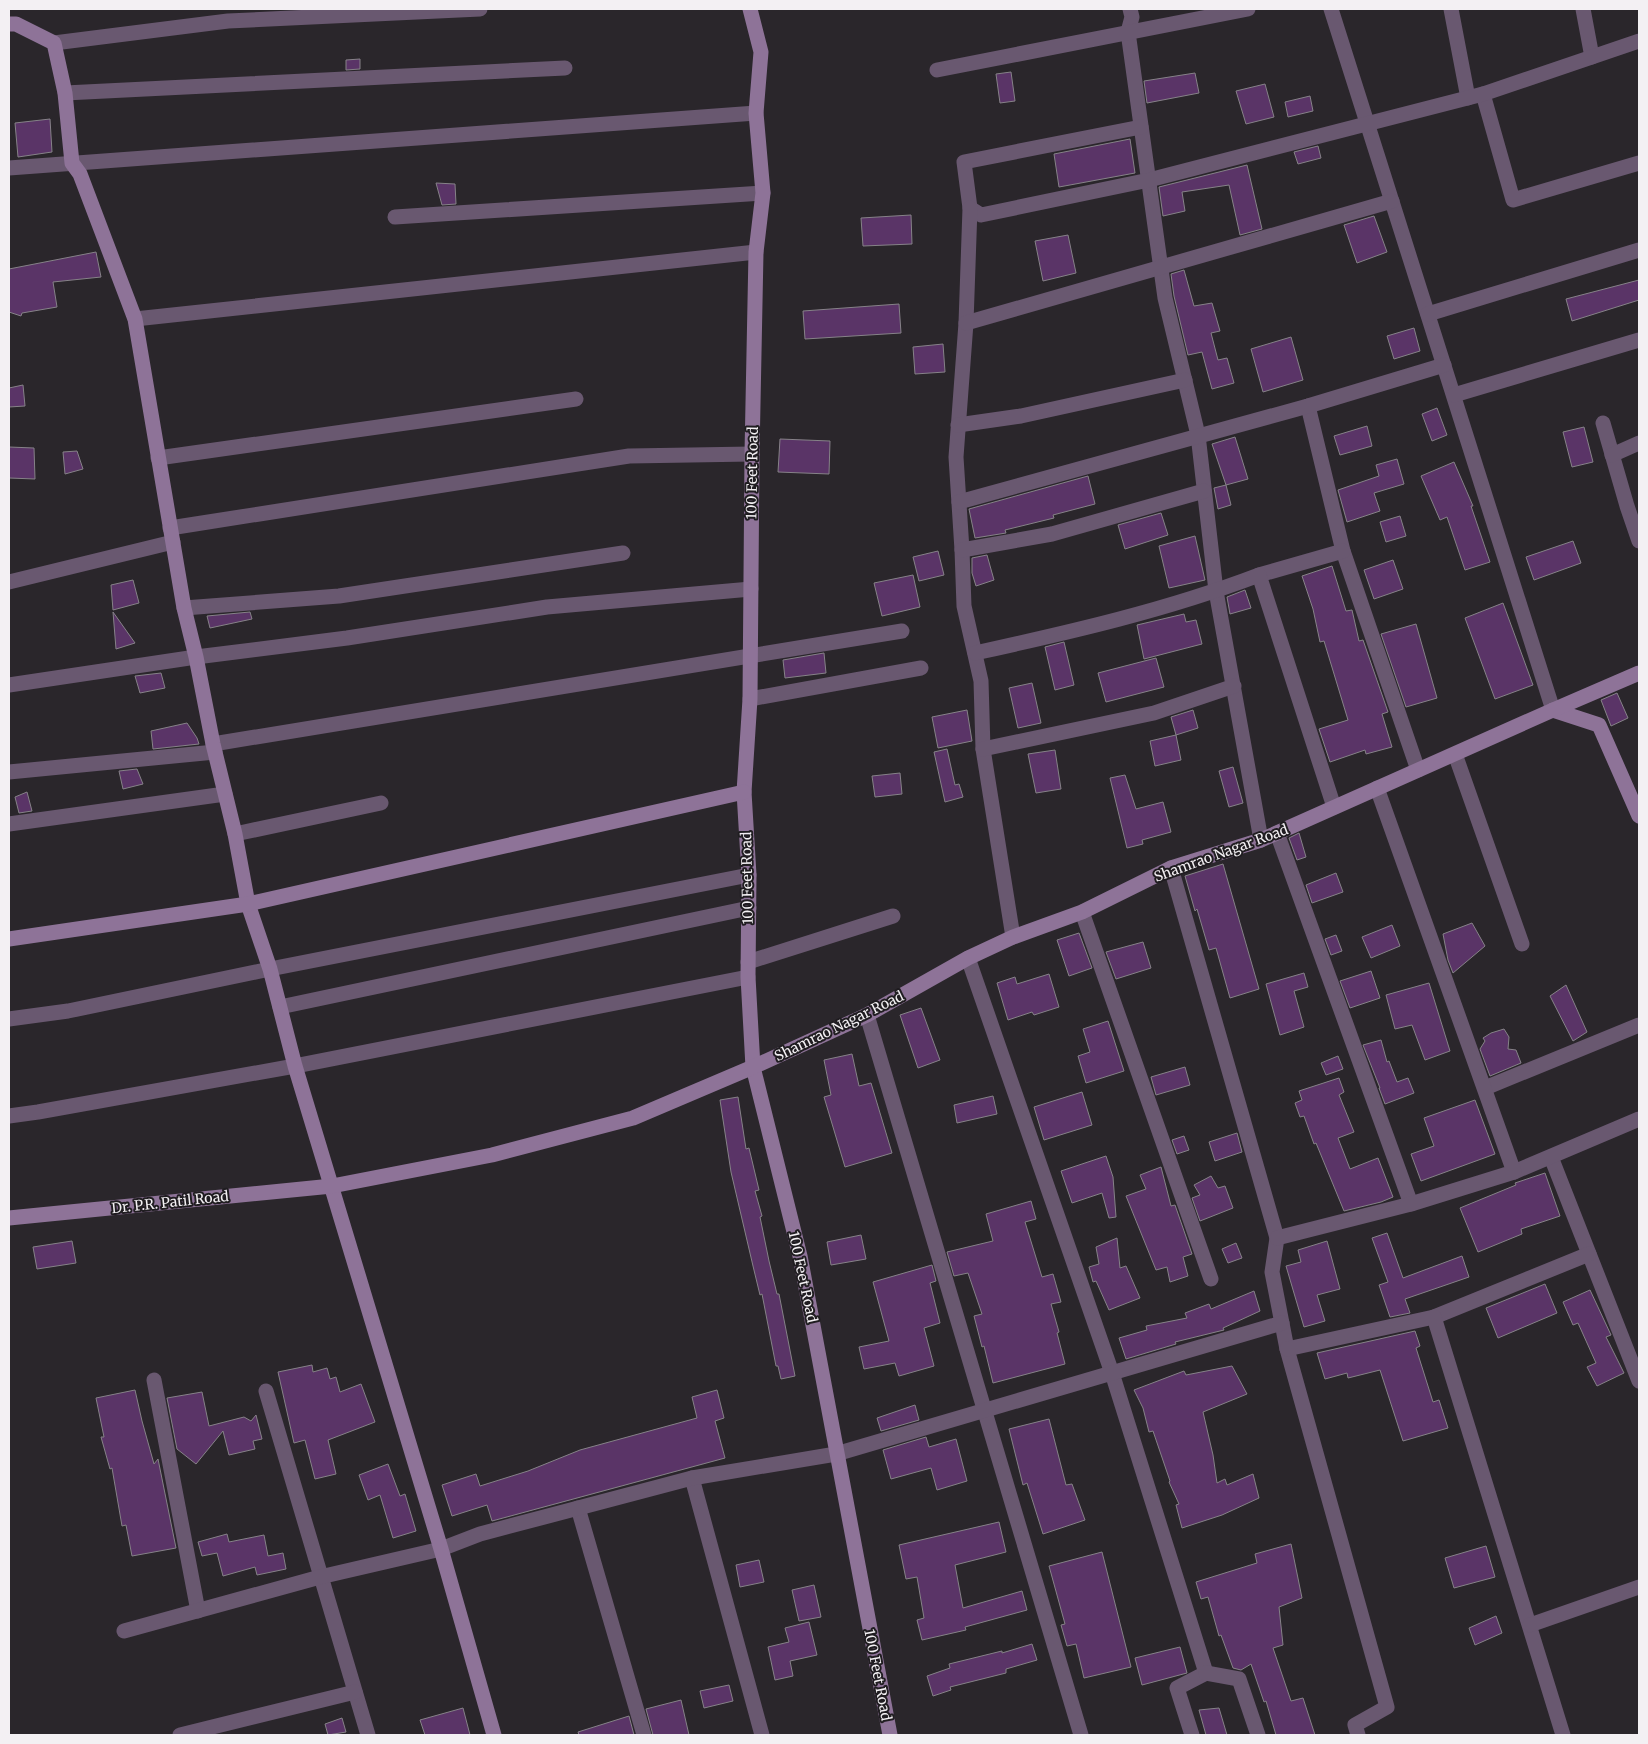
<svg xmlns="http://www.w3.org/2000/svg" width="1648" height="1744" viewBox="0 0 1648 1744" font-family="Merriweather,serif">
<style>
.building{fill:#5a3467;stroke:#868288}
.lines{fill:none;stroke-linecap:round;stroke-linejoin:round}
.street{stroke:#695870;stroke-width:15}
.secondary{stroke:#8e7398;stroke-width:15}
.labels{text-anchor:middle;stroke-width:4;stroke-linejoin:round;paint-order:stroke}
.street-label{font-size:14px;fill:#f3f0f3;stroke:#201d21}
</style>
<rect width="100%" height="100%" fill="#2a262b"/>
<g class="building">
<path d="M360,59V69L346,70V60Z"/>
<path d="M1011,72L1015,101L1000,103L996,74Z"/>
<path d="M1195,73L1199,93L1147,103L1144,81Z"/>
<path d="M1265,84L1274,117L1246,124L1236,91Z"/>
<path d="M1310,96L1313,111L1288,117L1285,102Z"/>
<path d="M50,119L52,152L18,157L15,123Z"/>
<path d="M1130,139L1135,173L1059,187L1054,154Z"/>
<path d="M1318,146L1321,158L1298,164L1294,152Z"/>
<path d="M1247,165L1262,229L1240,235L1229,185L1182,192L1185,211L1163,216L1159,187Z"/>
<path d="M436,183L455,184L456,204L442,205Z"/>
<path d="M911,215L912,244L863,246L861,218Z"/>
<path d="M1374,216L1387,252L1357,263L1344,225Z"/>
<path d="M1068,235L1076,273L1043,281L1035,241Z"/>
<path d="M96,252L101,277L53,282L57,307L22,313L21,316L9,312V269Z"/>
<path d="M1184,270L1194,306L1212,303L1220,331L1211,333L1218,360L1227,358L1234,383L1212,389L1202,352L1188,355L1174,296L1171,274Z"/>
<path d="M1639,280V300L1572,321L1566,299Z"/>
<path d="M899,304L901,333L805,339L803,311Z"/>
<path d="M1414,328L1420,351L1394,359L1387,336Z"/>
<path d="M1291,337L1303,380L1263,392L1251,349Z"/>
<path d="M943,344L945,372L915,374L913,347Z"/>
<path d="M23,385L25,406L9,407V388Z"/>
<path d="M1437,408L1447,435L1432,441L1422,414Z"/>
<path d="M1367,426L1372,446L1340,455L1334,436Z"/>
<path d="M1584,427L1593,462L1572,467L1563,432Z"/>
<path d="M1235,437L1248,479L1226,485L1212,444Z"/>
<path d="M780,439L830,441L829,474L778,472Z"/>
<path d="M9,447L34,448L35,479L9,478Z"/>
<path d="M77,451L83,469L65,474L63,452Z"/>
<path d="M1397,459L1404,484L1374,493L1380,511L1347,522L1338,490L1379,476L1376,465Z"/>
<path d="M1454,462L1473,506H1471L1490,562L1465,570L1447,517L1440,520L1421,476Z"/>
<path d="M1088,476L1095,504L1053,515L1054,518L1005,530L1006,533L975,538L969,509Z"/>
<path d="M1226,485L1231,505L1218,509L1214,488Z"/>
<path d="M1161,513L1168,535L1125,549L1118,525Z"/>
<path d="M1400,516L1406,536L1386,542L1380,522Z"/>
<path d="M1195,536L1205,580L1169,588L1159,546Z"/>
<path d="M1573,541L1581,563L1534,580L1526,557Z"/>
<path d="M938,551L944,575L919,581L913,557Z"/>
<path d="M987,555L994,580L976,586L972,573V558Z"/>
<path d="M1393,560L1403,589L1374,599L1364,570Z"/>
<path d="M1332,566L1346,611L1352,610L1359,641L1363,640L1388,712L1382,714L1392,747L1366,754L1365,750L1330,762L1319,729L1348,720L1324,641L1320,642L1313,609L1302,576Z"/>
<path d="M913,575L920,607L882,616L874,583Z"/>
<path d="M133,580L139,603L113,610L111,585Z"/>
<path d="M1245,590L1251,608L1230,614L1227,597Z"/>
<path d="M1503,603L1533,685L1495,699L1465,618Z"/>
<path d="M113,612L135,643L116,649Z"/>
<path d="M250,612L252,619L210,628L207,616Z"/>
<path d="M1184,614L1186,622L1196,620L1202,644L1144,659L1137,625Z"/>
<path d="M1416,624L1437,698L1406,707L1381,634Z"/>
<path d="M1064,642L1074,685L1055,690L1045,647Z"/>
<path d="M824,653L826,673L785,678L783,660Z"/>
<path d="M1156,658L1164,687L1106,702L1098,673Z"/>
<path d="M161,673L165,688L140,693L135,676Z"/>
<path d="M1032,683L1041,723L1018,728L1009,688Z"/>
<path d="M1617,693L1628,718L1611,726L1601,700Z"/>
<path d="M967,710L972,741L938,748L932,717Z"/>
<path d="M1193,710L1198,728L1176,735L1171,717Z"/>
<path d="M187,723L197,738L199,744L153,749L151,731Z"/>
<path d="M1176,735L1181,760L1155,766L1150,741Z"/>
<path d="M947,749L955,785L959,784L963,797L945,802L934,752Z"/>
<path d="M1055,750L1061,789L1036,793L1028,754Z"/>
<path d="M1233,767L1243,803L1229,807L1219,771Z"/>
<path d="M137,769L143,784L123,789L119,771Z"/>
<path d="M900,773L902,794L875,797L872,776Z"/>
<path d="M1125,775L1136,809L1163,802L1171,832L1142,840L1143,844L1127,848L1110,778Z"/>
<path d="M27,792L32,811L19,813L15,797Z"/>
<path d="M1299,833L1306,857L1297,860L1289,838Z"/>
<path d="M1223,864L1259,989L1230,998L1216,948L1209,950L1197,909L1195,911L1185,876Z"/>
<path d="M1336,873L1343,892L1312,903L1306,885Z"/>
<path d="M1472,923L1485,946L1453,973L1448,960L1443,934Z"/>
<path d="M1392,925L1400,946L1371,958L1362,937Z"/>
<path d="M1079,933L1092,968L1069,976L1057,940Z"/>
<path d="M1336,935L1342,951L1331,955L1325,939Z"/>
<path d="M1143,942L1151,968L1116,979L1106,952Z"/>
<path d="M1371,971L1380,998L1350,1008L1340,981Z"/>
<path d="M1304,973L1308,987L1294,991L1304,1027L1280,1035L1266,984Z"/>
<path d="M1049,974L1059,1007L1034,1015L1032,1012L1008,1020L997,983L1015,977L1017,984Z"/>
<path d="M1429,983L1450,1051L1425,1060L1412,1025L1395,1029L1386,995Z"/>
<path d="M1566,985L1587,1032L1573,1041L1550,996Z"/>
<path d="M921,1008L940,1060L918,1068L900,1015Z"/>
<path d="M1108,1021L1124,1071L1086,1083L1078,1056L1090,1052L1083,1029Z"/>
<path d="M1504,1029L1509,1037L1508,1049L1516,1050L1521,1063L1490,1076L1480,1049L1485,1041L1483,1038L1491,1033Z"/>
<path d="M1381,1040L1387,1062L1389,1061L1397,1082L1408,1078L1414,1093L1385,1104L1379,1088H1380L1363,1045Z"/>
<path d="M852,1054L859,1086L871,1083L892,1153L845,1167L824,1097L831,1095L824,1060Z"/>
<path d="M1338,1056L1343,1069L1326,1075L1321,1063Z"/>
<path d="M1185,1067L1190,1085L1156,1095L1151,1077Z"/>
<path d="M1339,1078L1344,1092L1339,1095L1354,1132L1338,1138L1350,1169L1378,1158L1393,1197L1381,1202L1344,1211L1316,1143L1314,1144L1304,1116L1300,1117L1295,1103L1302,1100L1299,1091Z"/>
<path d="M1082,1092L1092,1125L1044,1140L1034,1107Z"/>
<path d="M993,1096L997,1114L957,1123L954,1105Z"/>
<path d="M738,1097L746,1149L749,1148L759,1190L755,1191L762,1216L760,1217L769,1261L777,1294H779L795,1376L781,1379L778,1366H776L762,1294L760,1295L753,1266L731,1172L720,1100Z"/>
<path d="M1475,1100L1495,1154L1421,1181L1411,1154L1434,1146L1424,1118Z"/>
<path d="M1237,1133L1242,1152L1215,1161L1209,1142Z"/>
<path d="M1184,1136L1189,1150L1177,1154L1172,1140Z"/>
<path d="M1106,1156L1113,1177L1116,1217L1109,1218L1102,1193L1072,1203L1061,1171Z"/>
<path d="M1161,1167L1171,1206L1175,1205L1192,1254L1183,1257L1188,1276L1170,1282L1167,1267L1156,1270L1126,1196L1146,1189L1140,1175Z"/>
<path d="M1545,1173L1560,1216L1521,1229L1522,1234L1478,1252L1460,1208L1516,1185L1515,1183Z"/>
<path d="M1211,1176L1218,1188L1225,1186L1233,1208L1200,1221L1192,1198L1200,1195L1194,1185Z"/>
<path d="M1031,1201L1036,1219L1025,1222L1042,1277L1053,1274L1061,1302L1051,1304L1059,1332L1057,1333L1065,1364L993,1383L984,1346L982,1347L974,1316L982,1314L968,1273L954,1276L947,1252L993,1241L986,1214Z"/>
<path d="M1387,1233L1403,1278L1462,1256L1469,1277L1405,1299L1410,1313L1390,1317L1379,1285L1388,1282L1372,1238Z"/>
<path d="M861,1235L866,1259L831,1265L827,1242Z"/>
<path d="M1117,1238L1120,1268L1126,1266L1140,1298L1109,1310L1096,1281L1093,1282L1089,1267L1099,1264L1096,1247Z"/>
<path d="M72,1241L76,1263L37,1269L33,1247Z"/>
<path d="M1327,1241L1340,1289L1317,1295L1325,1321L1304,1327L1286,1266L1301,1262L1298,1250Z"/>
<path d="M1236,1243L1242,1258L1228,1263L1222,1249Z"/>
<path d="M932,1265L936,1281L930,1283L940,1323L924,1328L934,1366L899,1376L895,1363L864,1369L859,1347L889,1341L873,1282Z"/>
<path d="M1545,1284L1557,1313L1498,1338L1486,1308Z"/>
<path d="M1590,1290L1611,1335L1606,1337L1624,1373L1597,1386L1587,1367L1596,1363L1578,1323L1573,1325L1563,1302Z"/>
<path d="M1254,1291L1260,1311L1223,1328L1224,1330L1175,1342L1176,1344L1126,1359L1119,1338L1147,1330L1146,1326L1187,1318L1185,1313L1209,1304L1211,1309Z"/>
<path d="M1415,1331L1420,1346L1416,1348L1433,1402L1439,1400L1448,1428L1403,1441L1380,1370L1348,1378L1347,1373L1325,1379L1317,1353Z"/>
<path d="M312,1365L313,1372L327,1368L330,1379L336,1377L340,1392L361,1384L375,1422L328,1440L336,1474L315,1479L305,1440L294,1443L278,1372Z"/>
<path d="M1232,1366L1247,1394L1203,1412L1213,1455L1217,1483L1225,1479L1227,1485L1253,1474L1259,1498L1222,1515L1182,1528L1176,1505L1179,1504L1169,1482L1170,1481L1153,1431L1149,1432L1143,1408L1134,1390L1184,1371L1186,1375Z"/>
<path d="M135,1390L142,1421L154,1464L158,1459L176,1548L132,1556L126,1525L122,1526L112,1468L110,1469L101,1437H104L96,1398Z"/>
<path d="M717,1390L724,1418L715,1421L725,1458L492,1521L487,1505L452,1516L442,1485L476,1474L480,1486L528,1471L580,1450L697,1418L692,1397Z"/>
<path d="M202,1392L209,1426L244,1417L251,1421L256,1415L262,1439L253,1441L255,1449L229,1455L223,1431L196,1464L177,1449L167,1398Z"/>
<path d="M915,1405L919,1420L881,1431L877,1418Z"/>
<path d="M1049,1419L1066,1485L1072,1484L1085,1520L1043,1534L1027,1483L1023,1485L1009,1429Z"/>
<path d="M926,1437L929,1447L956,1439L967,1481L937,1490L931,1468L891,1479L883,1450Z"/>
<path d="M388,1464L400,1496L405,1494L416,1531L393,1538L380,1495L368,1500L359,1475Z"/>
<path d="M999,1522L1006,1552L955,1565L963,1608L1022,1591L1027,1610L965,1627L966,1630L922,1640L917,1620L924,1618L917,1577L906,1579L899,1545Z"/>
<path d="M227,1534L229,1542L264,1535L268,1556L283,1553L286,1569L257,1575L255,1567L223,1576L217,1553L202,1556L198,1542Z"/>
<path d="M1291,1544L1302,1598L1279,1607L1283,1645L1273,1648L1291,1701L1303,1698L1315,1735H1276L1266,1701L1264,1702L1251,1664L1241,1670L1233,1668L1221,1635L1219,1636L1208,1597L1201,1599L1196,1582L1257,1563L1255,1554Z"/>
<path d="M1486,1546L1495,1577L1454,1588L1445,1558Z"/>
<path d="M1102,1552L1131,1667L1084,1678L1076,1644L1067,1646L1061,1625L1065,1624L1049,1566Z"/>
<path d="M759,1560L764,1582L740,1587L736,1565Z"/>
<path d="M814,1585L821,1617L799,1621L792,1590Z"/>
<path d="M1496,1616L1502,1633L1475,1645L1469,1628Z"/>
<path d="M809,1622L817,1655L790,1661L793,1676L775,1680L768,1647L789,1642L785,1628Z"/>
<path d="M1032,1644L1037,1660L1006,1669V1673L950,1687L951,1690L933,1696L927,1676L950,1668L949,1664L1002,1651V1653Z"/>
<path d="M1180,1647L1187,1673L1142,1685L1135,1658Z"/>
<path d="M729,1685L733,1701L704,1708L700,1691Z"/>
<path d="M681,1700L689,1735H653L646,1709Z"/>
<path d="M463,1708L470,1735H425L420,1720Z"/>
<path d="M1219,1708L1227,1735H1206L1199,1710Z"/>
<path d="M629,1716L634,1735H579L578,1732Z"/>
<path d="M342,1718L346,1732L328,1735L325,1724Z"/>
</g>
<g class="lines">
<g class="street">
<path d="M1130,9L1132,17L1128,32L1165,298L1198,435L1216,591L1261,840"/>
<path d="M1331,9L1553,710"/>
<path d="M1451,9L1468,98"/>
<path d="M1583,9L1592,57"/>
<path d="M54,43L228,21L480,9"/>
<path d="M937,70L1248,9"/>
<path d="M65,93L565,68"/>
<path d="M1483,94L1513,200L1639,163"/>
<path d="M1141,127L964,162L970,208L981,215L1149,180L1483,94L1639,41"/>
<path d="M9,168L756,113"/>
<path d="M970,208L966,323L956,457L962,550L964,606L981,681L983,749L1013,937"/>
<path d="M395,217L763,193"/>
<path d="M1428,314L1639,250"/>
<path d="M135,319L756,252"/>
<path d="M966,323L1392,201"/>
<path d="M1454,395L1639,340"/>
<path d="M1308,406L1343,551L1418,770"/>
<path d="M1603,423L1627,506L1639,541"/>
<path d="M958,425L1021,416L1185,380"/>
<path d="M1612,455L1639,443"/>
<path d="M158,458L576,399"/>
<path d="M959,502L1308,406L1444,365"/>
<path d="M170,528L629,456L752,454"/>
<path d="M962,550L1052,534L1204,491"/>
<path d="M1259,575L1343,551"/>
<path d="M9,582L173,542"/>
<path d="M184,608L339,596L623,553"/>
<path d="M975,653C1071,632 1167,610 1259,575L1334,807"/>
<path d="M9,685L196,657L347,638L547,607L751,589"/>
<path d="M750,699L921,668"/>
<path d="M213,744L902,631"/>
<path d="M983,749L1154,713L1234,686"/>
<path d="M1455,754L1522,944"/>
<path d="M9,772L215,752"/>
<path d="M9,824L225,794"/>
<path d="M1277,833L1411,1204"/>
<path d="M235,834L381,803"/>
<path d="M1171,868L1277,1238L1272,1272L1287,1349L1387,1707L1355,1725L1358,1735"/>
<path d="M1082,912L1211,1279"/>
<path d="M968,958L1112,1373L1206,1673L1177,1688L1192,1735"/>
<path d="M748,962L893,916"/>
<path d="M280,1007L749,908"/>
<path d="M867,1015L1081,1735"/>
<path d="M9,1019L68,1011L270,969L749,875"/>
<path d="M1485,1088L1639,1025"/>
<path d="M9,1116L38,1112L295,1066L748,977"/>
<path d="M1551,1157L1639,1381"/>
<path d="M1514,1172L1639,1119"/>
<path d="M1277,1238L1411,1204L1514,1172L1377,788"/>
<path d="M1434,1317L1589,1254"/>
<path d="M1287,1349L1434,1317L1563,1735"/>
<path d="M154,1380L198,1611"/>
<path d="M266,1391L368,1735"/>
<path d="M692,1478L762,1735"/>
<path d="M578,1508L644,1735"/>
<path d="M1530,1625L1639,1587"/>
<path d="M124,1631L320,1577L441,1549L480,1534L692,1478L836,1454L1282,1323"/>
<path d="M1206,1673L1239,1679L1258,1735"/>
<path d="M180,1735L355,1692"/>
</g>
<g class="secondary">
<path d="M750,9L761,52L756,113L763,193L756,252L752,454L750,699L744,792L749,875L748,977L753,1067L800,1256L890,1735"/>
<path d="M9,24H16L54,43L65,93L72,163L80,174L135,319L184,608L196,657L213,744L235,834L248,904L270,969L295,1066L441,1549L494,1735"/>
<path d="M1553,710L1599,725L1639,816"/>
<path d="M9,939L248,904L744,792"/>
<path d="M9,1218L332,1186L492,1155L633,1118L753,1067L867,1015L968,958L1013,937L1082,912L1171,868L1261,840L1553,710L1639,673"/>
</g>
</g>
<g class="labels">
<g class="street-label">
<text transform="translate(752 473) rotate(-89)" y="5">100 Feet Road</text>
<text transform="translate(1221 853) rotate(-20)" y="5">Shamrao Nagar Road</text>
<text transform="translate(747 878) rotate(-91)" y="5">100 Feet Road</text>
<text transform="translate(839 1026) rotate(-26)" y="5">Shamrao Nagar Road</text>
<text transform="translate(170 1202) rotate(-6)" y="5">Dr. P.R. Patil Road</text>
<text transform="translate(803 1277) rotate(78)" y="5">100 Feet Road</text>
<text transform="translate(878 1675) rotate(79)" y="5">100 Feet Road</text>
</g>
</g>
<rect width="1648" height="1744" fill="none" stroke="#f3f0f3" stroke-width="20"/>
</svg>
